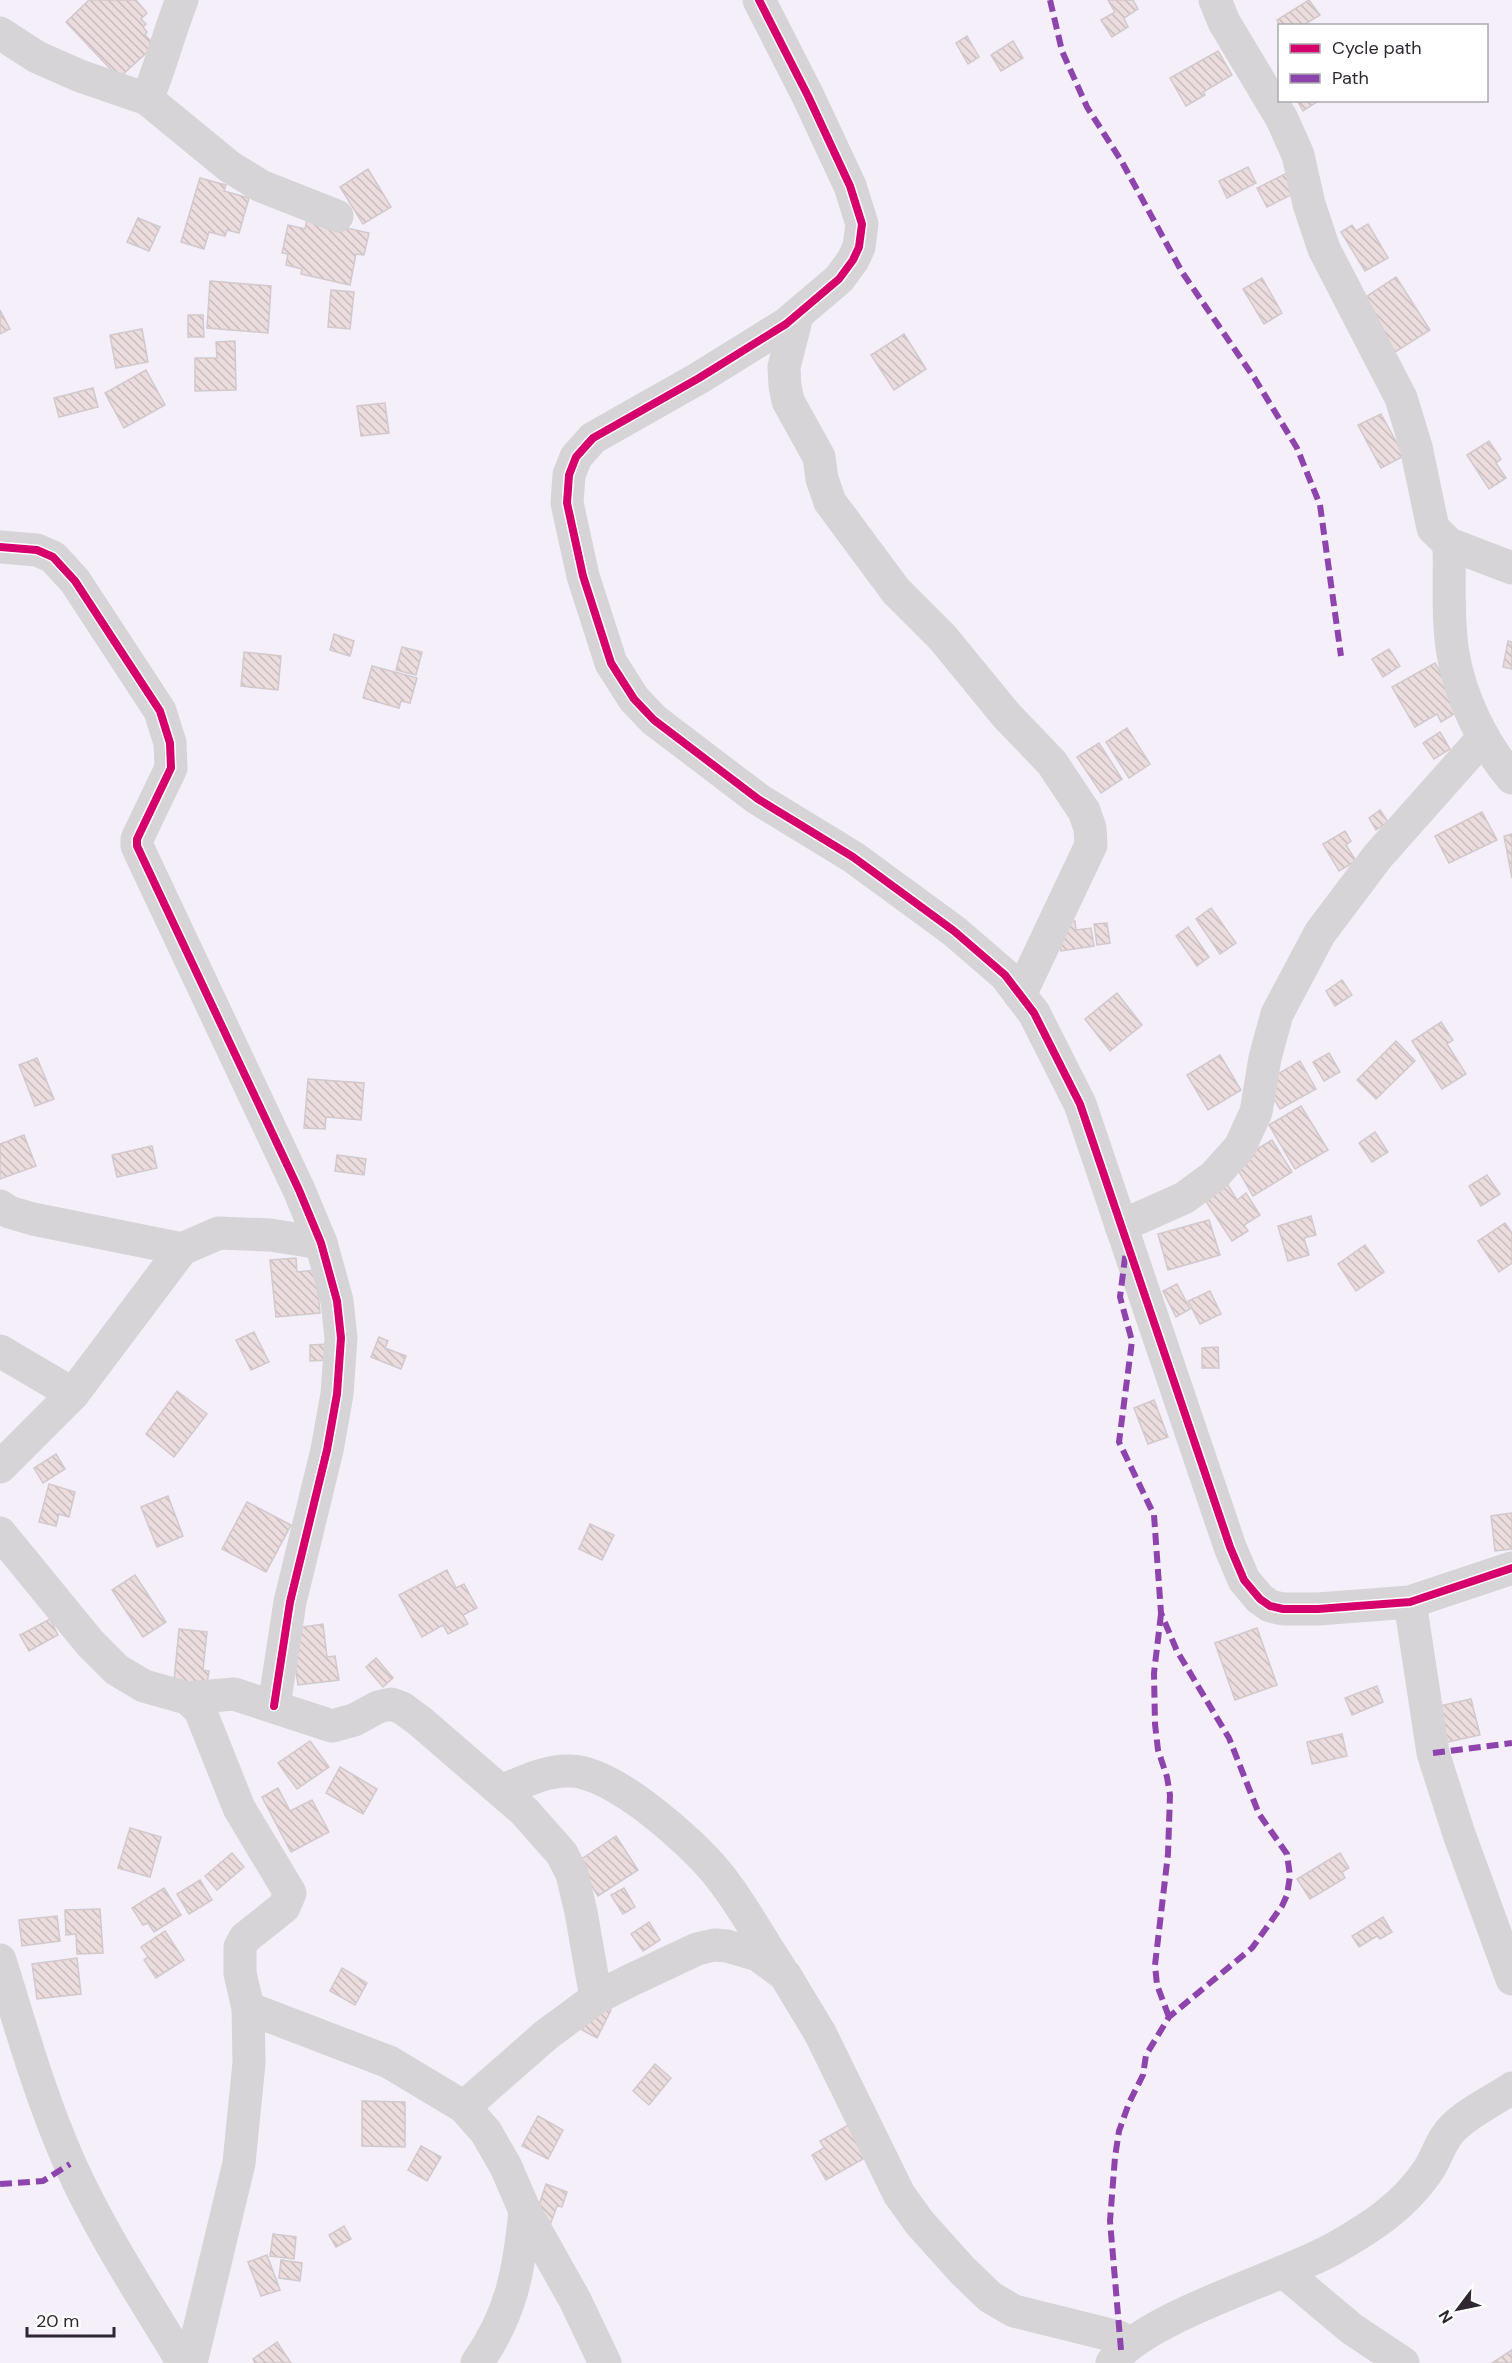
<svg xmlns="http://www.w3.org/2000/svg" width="1512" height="2363" viewBox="0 0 1512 2363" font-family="'DM Sans',sans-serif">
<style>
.building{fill:url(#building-back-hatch);stroke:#d2c9cc;stroke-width:1.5}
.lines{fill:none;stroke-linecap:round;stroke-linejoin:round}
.minor{stroke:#d6d4d6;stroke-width:33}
.quiet{stroke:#8e44ad;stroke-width:6;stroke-dasharray:12 6;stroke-linecap:butt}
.cycleway-casing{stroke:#fff;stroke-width:11}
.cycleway{stroke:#d6006c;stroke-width:8}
</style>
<defs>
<pattern id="building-back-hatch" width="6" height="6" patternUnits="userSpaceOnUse" patternTransform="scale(1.5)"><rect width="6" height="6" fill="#ebdcde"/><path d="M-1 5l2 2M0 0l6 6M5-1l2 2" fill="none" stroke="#cabdbf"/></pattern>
</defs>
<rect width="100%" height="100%" fill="#f5effa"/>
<g class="building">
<path d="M89,0H136L147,13L141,19L146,24L143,27L147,32L145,35L155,45L119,78L66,22Z"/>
<path d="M1108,0H1133L1138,9L1124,18L1128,27L1112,37L1101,20L1115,12Z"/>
<path d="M1309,0L1320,15L1302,26H1280L1277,20Z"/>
<path d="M967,36L979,57L968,64L956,43Z"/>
<path d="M1013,41L1023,58L1001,71L991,55Z"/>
<path d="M1218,51L1232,75L1203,92L1205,95L1186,106L1170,78Z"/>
<path d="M1297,100H1320L1303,111Z"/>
<path d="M1248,167L1256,183L1227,198L1219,181Z"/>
<path d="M368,169L391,207L363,224L340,187Z"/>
<path d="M1287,173L1297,192L1267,207L1257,188Z"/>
<path d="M200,178L226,185L224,191L249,198L239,233L227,230L225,236L209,232L204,249L181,242Z"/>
<path d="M138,218L160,227L149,251L127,242Z"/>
<path d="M307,219L369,233L364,255L356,254L350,285L301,274L302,269L286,265L288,254L282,253L288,225L305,229Z"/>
<path d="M1368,224L1388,258L1365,271L1341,232L1352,225L1356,231Z"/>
<path d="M1396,277L1430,330L1392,354L1358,302Z"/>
<path d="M1262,278L1282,313L1264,324L1243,289Z"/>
<path d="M210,281L271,286L268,333L207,328Z"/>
<path d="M331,290L354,292L350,329L328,327Z"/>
<path d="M0,310L10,329L0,334Z"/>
<path d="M188,315H203L204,337H188Z"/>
<path d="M142,329L148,362L116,368L110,335Z"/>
<path d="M904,334L926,369L894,390L871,355Z"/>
<path d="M235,341L236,390L195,391V358H217L216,342Z"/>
<path d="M146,370L165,405L124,428L105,393Z"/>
<path d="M93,388L98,407L59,417L54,398Z"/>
<path d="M385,403L389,433L361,436L357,406Z"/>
<path d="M1381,414L1404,456L1381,468L1358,425Z"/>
<path d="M1489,441L1501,459L1496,463L1506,478L1489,489L1467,455Z"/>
<path d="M334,634L354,641L350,656L330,650Z"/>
<path d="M1508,641L1512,642V669L1503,667Z"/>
<path d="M402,647L422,652L416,675L396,670Z"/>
<path d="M1389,649L1400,666L1383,677L1372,659Z"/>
<path d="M244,652L281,656L278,690L241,686Z"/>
<path d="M1435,663L1462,709L1441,722L1437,714L1415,727L1392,687Z"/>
<path d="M372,666L417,678L410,703L401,701L399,708L363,698Z"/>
<path d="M1127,728L1150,764L1129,778L1106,742Z"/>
<path d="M1440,732L1450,749L1434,759L1423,743Z"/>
<path d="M1099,743L1122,779L1101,793L1077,757Z"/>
<path d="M1380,810L1388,822L1376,830L1369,818Z"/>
<path d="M1482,812L1497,840L1449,863L1435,836Z"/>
<path d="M1345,831L1351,841L1346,845L1356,861L1339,871L1323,844Z"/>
<path d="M1512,834V878L1504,836Z"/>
<path d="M1211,908L1236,943L1220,954L1196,919Z"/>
<path d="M1075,921L1076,930L1091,928L1094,946L1061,951L1057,923Z"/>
<path d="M1107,923L1110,943L1097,945L1094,924Z"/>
<path d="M1188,927L1209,957L1197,966L1176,936Z"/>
<path d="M1342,980L1352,995L1335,1006L1326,991Z"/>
<path d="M1117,993L1142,1025L1110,1051L1085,1019Z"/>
<path d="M1441,1022L1453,1040L1447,1044L1466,1074L1442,1089L1412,1041Z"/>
<path d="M1396,1041L1415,1061L1376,1099L1357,1080Z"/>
<path d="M1329,1053L1340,1072L1324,1081L1313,1062Z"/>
<path d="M1220,1055L1241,1090L1208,1110L1187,1075Z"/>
<path d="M37,1058L54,1099L35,1106L19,1065Z"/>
<path d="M1300,1061L1316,1089L1280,1109L1264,1082Z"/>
<path d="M308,1079L364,1083L361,1120L326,1117L325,1129L304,1128Z"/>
<path d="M1301,1106L1328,1150L1295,1169L1269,1125Z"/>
<path d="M1375,1132L1388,1152L1372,1162L1359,1143Z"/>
<path d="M24,1135L36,1166L0,1179V1144Z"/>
<path d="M1272,1140L1292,1172L1253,1196L1234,1163Z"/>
<path d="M152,1146L157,1168L117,1177L112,1155Z"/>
<path d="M337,1155L366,1159L364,1175L335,1171Z"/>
<path d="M1487,1175L1500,1194L1481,1206L1469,1186Z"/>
<path d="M1226,1182L1237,1200L1246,1193L1260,1215L1244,1225L1248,1231L1232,1241L1203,1197Z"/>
<path d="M1311,1216L1316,1235L1304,1238L1309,1255L1288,1261L1278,1226Z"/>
<path d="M1209,1220L1220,1255L1168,1270L1158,1234Z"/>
<path d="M1505,1223L1512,1233V1263L1499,1272L1478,1241Z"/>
<path d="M1365,1245L1384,1272L1356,1291L1338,1264Z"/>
<path d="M296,1258L297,1272L316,1270L320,1313L276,1317L270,1260Z"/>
<path d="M1177,1284L1190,1309L1176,1317L1163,1291Z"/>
<path d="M1210,1291L1221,1314L1200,1324L1188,1301Z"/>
<path d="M254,1332L269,1362L251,1370L236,1340Z"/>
<path d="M379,1337L388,1341L385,1348L406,1356L401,1369L371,1357Z"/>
<path d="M329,1344V1360L310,1361V1345Z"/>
<path d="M1218,1347L1219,1368H1202V1348Z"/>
<path d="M177,1391L207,1414L174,1457L146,1434Z"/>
<path d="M1154,1400L1168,1437L1148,1444L1134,1408Z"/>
<path d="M56,1454L65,1469L43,1483L34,1468Z"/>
<path d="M49,1484L75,1492L69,1517L59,1514L56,1526L39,1522Z"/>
<path d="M168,1496L183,1536L157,1547L141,1507Z"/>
<path d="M247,1502L291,1525L266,1572L222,1549Z"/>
<path d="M1512,1513V1549L1495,1551L1491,1516Z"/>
<path d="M590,1524L614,1535L602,1560L579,1549Z"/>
<path d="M447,1570L456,1588L464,1584L477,1608L463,1615L468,1624L448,1634L443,1625L422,1637L399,1595Z"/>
<path d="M135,1575L166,1622L143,1637L112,1590Z"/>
<path d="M50,1619L58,1635L29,1651L20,1635Z"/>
<path d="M323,1624L327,1657L335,1656L339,1680L298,1685L290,1629Z"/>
<path d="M1257,1628L1277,1685L1235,1700L1215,1643Z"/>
<path d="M179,1629L207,1632L203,1670L209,1671L207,1684L174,1681Z"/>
<path d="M376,1658L393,1678L383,1687L366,1667Z"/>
<path d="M1377,1686L1383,1702L1352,1715L1345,1698Z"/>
<path d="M1471,1699L1480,1735L1443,1743L1435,1707Z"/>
<path d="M1342,1734L1347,1756L1312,1764L1307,1742Z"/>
<path d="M310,1741L329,1767L297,1789L278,1763Z"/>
<path d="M340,1767L377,1789L363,1814L326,1793Z"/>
<path d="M278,1788L290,1811L312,1800L329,1832L291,1852L262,1797Z"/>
<path d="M130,1828L161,1837L150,1877L118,1868Z"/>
<path d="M616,1836L638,1870L598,1896L577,1862Z"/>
<path d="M232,1853L244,1867L217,1890L205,1876Z"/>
<path d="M1340,1853L1349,1868L1342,1872L1345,1878L1310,1899L1297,1879Z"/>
<path d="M200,1880L212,1900L189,1914L177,1894Z"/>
<path d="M164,1888L181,1915L154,1932L148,1923L143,1925L132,1908Z"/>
<path d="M624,1888L635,1907L623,1914L611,1895Z"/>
<path d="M100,1909L103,1953L77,1954L76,1934L66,1935L65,1910Z"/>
<path d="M57,1916L60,1941L22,1946L19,1920Z"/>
<path d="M1383,1917L1392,1932L1380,1939L1377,1936L1359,1947L1352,1936Z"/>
<path d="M649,1922L660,1940L643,1951L631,1934Z"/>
<path d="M165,1931L184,1960L156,1978L144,1960L148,1957L141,1947Z"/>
<path d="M77,1958L81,1994L37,1999L32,1964Z"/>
<path d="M342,1968L367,1983L355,2005L330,1991Z"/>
<path d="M596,2002L611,2010L597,2038L582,2030Z"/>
<path d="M655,2064L671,2078L649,2105L633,2091Z"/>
<path d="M362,2101L405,2102V2147L362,2146Z"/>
<path d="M538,2116L563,2130L548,2159L522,2146Z"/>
<path d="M852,2123L870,2155L826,2180L812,2155L824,2148L820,2141Z"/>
<path d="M421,2146L441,2157L427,2181L408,2170Z"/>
<path d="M546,2184L567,2192L562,2207L557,2206L550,2225L534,2220Z"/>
<path d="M344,2226L351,2239L336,2247L329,2235Z"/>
<path d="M273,2234L296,2237L294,2259L270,2256Z"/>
<path d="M267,2255L280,2290L261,2296L248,2262Z"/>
<path d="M281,2260L302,2263L300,2281L279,2278Z"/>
<path d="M277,2342L291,2363H255L253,2359Z"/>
<path d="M1512,2350V2363H1492Z"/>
</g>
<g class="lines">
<g class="minor">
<path d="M759,0L808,96L850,186L862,224L859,247L853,260L839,279L786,324L699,378L593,438L576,457L569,475L567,503L583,576L611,663L634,699L654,720L758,799L853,857L954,931L1005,975L1034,1013L1080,1104L1230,1547L1244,1580L1260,1599L1270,1606L1283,1609H1318L1410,1602L1512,1568"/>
<path d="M1215,0L1224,22L1282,119L1298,155L1309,204L1324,249L1401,398L1416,447L1433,528L1449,544L1512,568"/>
<path d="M0,33L37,57L80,76L147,99L230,167L261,186L337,216"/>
<path d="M147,99C161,66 169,32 182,0"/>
<path d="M797,316L784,367L785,386L788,401L819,457L822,479L830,502L896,591L943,638L1006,715L1052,763L1084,811L1090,828L1091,845L1020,995"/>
<path d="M1449,544C1450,580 1447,619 1453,654C1461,699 1483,744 1512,778"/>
<path d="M0,547L37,550L53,557L75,581L160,711L170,743L171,768L137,839V846L299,1190L321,1243L337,1301L341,1338L337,1394L327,1450L290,1602L274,1706"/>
<path d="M0,1206L9,1212L33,1219L182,1249"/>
<path d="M1121,1226L1184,1198L1214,1176L1240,1147L1256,1112L1265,1058L1277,1014L1320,933L1378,856L1482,739"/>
<path d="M0,1351L73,1394"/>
<path d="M0,1467L73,1394L182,1249L219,1233L270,1235L321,1243"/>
<path d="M0,1533L90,1643L117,1670L144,1686L187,1698L200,1710L239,1808L290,1893L284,1907L245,1938L240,1947V1973L248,2008L249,2063L239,2163L191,2363"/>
<path d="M1410,1602L1433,1753L1459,1834L1512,1979"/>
<path d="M187,1698L234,1694L332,1726L354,1720L378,1707L391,1704L402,1708L421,1722L525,1812L562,1854L572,1874L581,1912L596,1998"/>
<path d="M501,1791C523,1782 546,1770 570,1771C613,1771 691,1841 717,1873C741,1902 759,1937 780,1968"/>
<path d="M0,1960C21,2028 41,2099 70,2164C101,2233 144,2298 183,2363"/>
<path d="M248,2008L389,2062L464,2107L486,2132L506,2167L525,2211L575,2300L605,2363"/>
<path d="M464,2107L546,2035L596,1998L629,1981L697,1949L714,1945L727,1946L758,1955L785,1975L820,2033L899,2194L919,2222L962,2270L990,2297L1014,2311L1119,2337"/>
<path d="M1284,2272L1352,2329L1403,2363"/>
<path d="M477,2363C512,2313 519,2271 525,2211"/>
<path d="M1112,2363C1141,2318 1281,2278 1333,2249C1370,2228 1403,2207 1427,2172C1437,2158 1440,2141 1452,2129C1468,2112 1493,2101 1512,2088"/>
</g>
<g class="quiet">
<path d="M1050,0L1062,51L1087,107L1122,162L1182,272L1255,379L1297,448L1320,505L1341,656"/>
<path d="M1161,1614L1154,1673L1155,1724L1158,1750L1167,1777L1170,1795L1168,1854L1155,1965L1157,1985L1169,2017"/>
<path d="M1433,1753L1512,1743"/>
<path d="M0,2184L43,2181L70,2164"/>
<path d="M1121,2350L1110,2221L1115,2157L1119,2131L1129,2103L1143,2075L1146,2055L1169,2017L1252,1948L1282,1906L1287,1895L1290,1876L1287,1854L1259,1814L1229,1738L1177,1651L1161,1613L1154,1515L1119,1442L1132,1341L1120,1297L1126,1250"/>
</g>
<defs>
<g id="cycleway">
<path d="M759,0L808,96L850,186L862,224L859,247L853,260L839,279L786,324L699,378L593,438L576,457L569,475L567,503L583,576L611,663L634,699L654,720L758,799L853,857L954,931L1005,975L1034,1013L1080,1104L1230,1547L1244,1580L1260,1599L1270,1606L1283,1609H1318L1410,1602L1512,1568"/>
<path d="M0,547L37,550L53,557L75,581L160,711L170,743L171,768L137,839V846L299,1190L321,1243L337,1301L341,1338L337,1394L327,1450L290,1602L274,1706"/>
</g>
</defs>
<use href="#cycleway" class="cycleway-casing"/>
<use href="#cycleway" class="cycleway"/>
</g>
<rect x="1278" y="24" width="210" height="78" fill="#ffffff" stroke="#aba9ad" stroke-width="1.5"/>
<rect x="1290" y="44" width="30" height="9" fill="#d6006c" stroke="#aba9ad" stroke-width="1.5"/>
<text x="1332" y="54" font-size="18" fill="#2e2732">Cycle path</text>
<rect x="1290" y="74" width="30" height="9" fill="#8e44ad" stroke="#aba9ad" stroke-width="1.5"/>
<text x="1332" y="84" font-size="18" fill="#2e2732">Path</text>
<g transform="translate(1458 2309) rotate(238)" stroke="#ffffff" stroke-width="4.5" paint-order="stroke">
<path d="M0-4.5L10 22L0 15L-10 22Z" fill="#2e2732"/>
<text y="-9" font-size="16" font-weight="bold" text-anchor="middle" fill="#2e2732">N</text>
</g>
<path d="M27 2327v9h87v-9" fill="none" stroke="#2e2732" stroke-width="3"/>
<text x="36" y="2327" font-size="18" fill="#2e2732" stroke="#ffffff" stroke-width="4.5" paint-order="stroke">20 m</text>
</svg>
